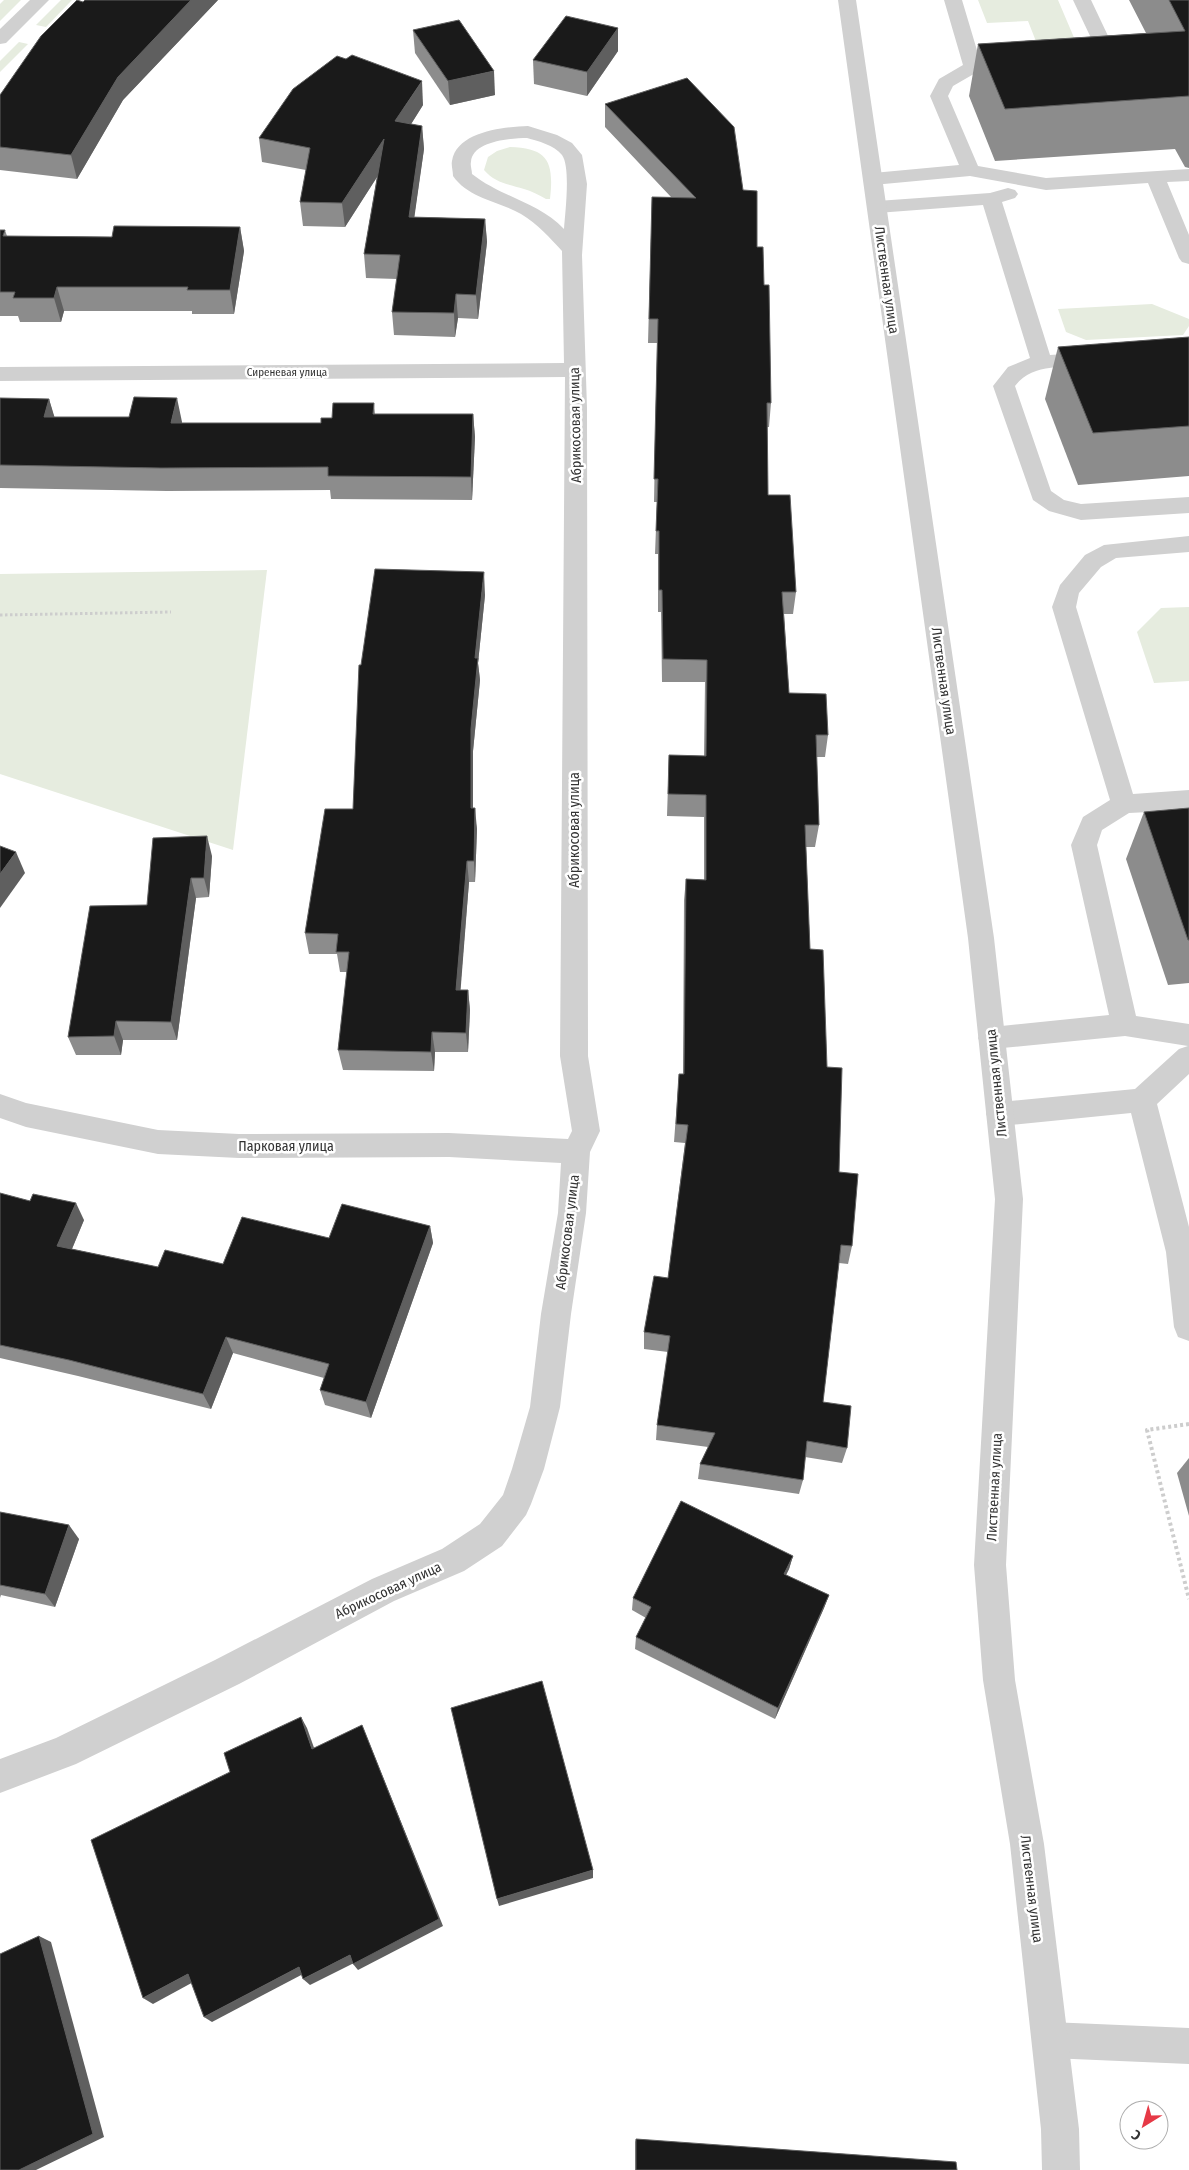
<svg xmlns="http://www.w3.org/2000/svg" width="1189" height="2170" viewBox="0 0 1189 2170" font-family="'Fira Sans Condensed',sans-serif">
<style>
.green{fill:#e6ecdf}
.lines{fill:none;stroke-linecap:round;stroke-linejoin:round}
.path-far1{stroke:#cdcdcd;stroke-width:3;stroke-dasharray:2.5 2.5;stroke-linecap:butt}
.path{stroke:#cdcdcd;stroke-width:4;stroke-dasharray:3 3;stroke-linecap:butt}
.lane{fill:#d0d0d0;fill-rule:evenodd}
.street{fill:#d0d0d0;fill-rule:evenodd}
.wall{fill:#8c8c8c}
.shaded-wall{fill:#5f5f5f}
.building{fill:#1a1a1a;stroke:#5f5f5f}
.labels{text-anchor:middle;stroke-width:5;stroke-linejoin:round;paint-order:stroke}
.far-street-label{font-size:11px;fill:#333;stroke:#fff}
.street-label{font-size:14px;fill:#333;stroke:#fff}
</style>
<rect width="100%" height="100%" fill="#fff"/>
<g class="green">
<path d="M4,0H21L0,21V4Z"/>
<path d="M61,0H72L46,27L36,25Z"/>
<path d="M978,0H1058L1078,47L1039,49L1028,21L987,23Z"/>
<path d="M19,42L28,44L0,72V61Z"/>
<path d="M510,147C549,148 554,163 550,199H546C539,195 531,191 524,189C508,184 495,183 484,170L488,157L497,151Z"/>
<path d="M1152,304L1189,319V326L1183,335L1086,340L1066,332L1058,309Z"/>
<path d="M267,570L233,850L0,774V574Z"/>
<path d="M1189,607V681L1154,683L1137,632L1161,608Z"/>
</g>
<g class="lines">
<path class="path-far1" d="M0,615L171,612"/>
<path class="path" d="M1189,1424L1147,1430L1189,1599"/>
<g class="lane">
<path d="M944,0H962L982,67L979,71L953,86L948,96L978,166L1046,178L1189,169V181L1167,182L1189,235V264L1182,262L1179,258L1148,183L1046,190L970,176L873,185L866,183L863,179L866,175L873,173L959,165L930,96L939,79L963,65Z"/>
<path d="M1073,0H1091L1109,38C1108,42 1108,47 1107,50C1102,62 1081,68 1071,66L1068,62L1071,58L1089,48L1091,38Z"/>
<path d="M1008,188L1015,190L1018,194L1015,198L1002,202L1050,355L1092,352L1099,354L1102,359L1099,364L1092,366C1066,367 1032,363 1015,386L1051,491L1064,500L1081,504L1189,497V513L1081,520L1049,511L1033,500L993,386L1008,367L1030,358L983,205L877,213L870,211L867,207L870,203L877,201L990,193Z"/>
<path d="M1189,536V552L1116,558L1101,567L1079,593L1076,607L1133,794L1189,790V810L1129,813L1102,830L1097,845L1136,1016L1189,1024V1074L1157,1104L1189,1227V1341L1178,1337L1174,1327L1166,1252L1131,1113L1000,1126L990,1122L986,1114L990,1106L1000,1102L1135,1089L1179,1049L1188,1046L1125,1036L992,1049L982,1046L978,1038L982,1030L992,1027L1109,1015L1071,845L1083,817L1110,800L1052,607L1060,585L1085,555L1104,545Z"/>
<path d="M1050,2022L1189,2028V2064L1050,2058L1037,2053L1032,2040L1037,2027Z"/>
</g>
<g class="street">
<path d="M30,0H49L6,43L0,44V29Z"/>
<path d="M838,0H856L994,938L1023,1199L1006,1565L1015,1680L1044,1844L1079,2129L1080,2170H1042L1041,2129L1010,1844L983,1680L974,1565L995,1199L968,938Z"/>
<path d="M528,126L557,135L572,143L582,155L587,184L582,255L587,408L588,1056L600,1131L590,1152L586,1213L571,1314L560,1407L544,1469L531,1504L526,1515L502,1546L464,1571L394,1601L239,1684L76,1764L0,1793V1759L56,1738L215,1660L372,1579L442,1549L480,1524L503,1495L512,1469L530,1407L541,1314L558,1213L561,1163L449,1157L239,1158L158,1154L26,1127L0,1118V1094L26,1103L158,1130L239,1134L449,1133L568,1139L572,1131L560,1056L565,377L0,381V367L564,363L562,251C550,238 538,224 521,214C499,201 469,199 453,176C453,171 451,165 452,161C457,131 505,127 528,126ZM527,138C538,141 554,145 562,155C571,167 565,214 564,229C538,202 501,197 472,174C472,170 470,165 471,162C472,141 511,138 527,138Z"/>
</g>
</g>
<g class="wall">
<path d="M85,0H218L123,100L77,179L0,170V95Z"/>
<path d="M1129,0H1189V168L1185,167L1175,149L995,161L969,96L978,44L1146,33Z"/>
<path d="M618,28V51L587,96L534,84L533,60Z"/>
<path d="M413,30L495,95L450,105L415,53Z"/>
<path d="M605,104L743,190L757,247L764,285L771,403L769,427H767L768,495L796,592L793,614H784L789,693L828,735L825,757H816L819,825L815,847H806L810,949L827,1067L839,1172L852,1246L848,1264L839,1263L823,1402L847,1448L842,1463L805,1457L803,1480L799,1494L698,1479L700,1464L708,1447L656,1440L657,1425L668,1352L644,1349V1332L668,1278L685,1143L674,1142L679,1074H683L684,900L686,879L704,880V817L667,816L669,755L704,756L705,682H662L661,612H658V554H655L657,502H654L657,343H648L652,197H671L605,127Z"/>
<path d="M423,105L411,124L422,126L424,149L414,217L485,219L487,242L478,319L458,318L455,337L394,335L392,312L397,279L366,278L364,254L377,177L345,227L303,226L300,202L306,170L262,162L259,138Z"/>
<path d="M240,227L244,251L234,314H192V311H64L61,322H20L18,316H0V230H5L7,236L112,237Z"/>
<path d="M1189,337V476L1078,485L1045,399L1058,347Z"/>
<path d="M0,398L49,399L54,417L182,422V423H321L374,403L375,414H473L475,437L472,500L331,499L330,490L167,491L0,488Z"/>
<path d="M485,595L478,663L480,680L473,751V808L477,829L475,882H469L460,990H468L470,1010L468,1052H435L434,1071L343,1070L338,1050L347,972H340L337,954H309L305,933L353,809L361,665Z"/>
<path d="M1189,808V983L1168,985L1126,859L1144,812Z"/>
<path d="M212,856L209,897L196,898L177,1040H123L121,1055H76L68,1037L147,905Z"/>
<path d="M0,1193L84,1220L72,1249L158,1267L223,1264L329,1238L430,1226L433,1243L371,1418L325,1405L320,1390L324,1378L233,1353L211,1409L78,1376L0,1358Z"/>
<path d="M1189,1458V1516L1177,1473Z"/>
<path d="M0,1512L79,1539L55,1607L1,1595L0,1598Z"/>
<path d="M793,1556L789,1569L786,1575L829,1595L824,1608L775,1719L635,1649L636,1637L646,1618L632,1610L633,1598Z"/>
<path d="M636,2139L957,2170H635V2142Z"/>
</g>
<g class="shaded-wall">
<path d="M191,0H218L123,100L77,179L71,155L118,77Z"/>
<path d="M618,28V51L587,96V72Z"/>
<path d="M494,71L495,95L450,105L448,81Z"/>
<path d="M422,81L423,105L398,145L395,121Z"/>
<path d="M422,126L424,149L411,241L409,217Z"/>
<path d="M384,139L386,163L345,227L342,203Z"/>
<path d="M485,219L487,242L478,319L476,295Z"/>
<path d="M240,227L244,251L234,314L230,290Z"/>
<path d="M57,287L64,311L61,322L54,298Z"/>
<path d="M456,294L458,318L455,337L454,313Z"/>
<path d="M177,398L182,422L177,446L171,423Z"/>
<path d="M49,399L56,422L44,417Z"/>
<path d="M473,414L475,437L472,500L471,477Z"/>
<path d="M484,572L485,595L478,663L480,680L473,751V829L471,808V729L475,658Z"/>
<path d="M475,808L477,829L475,882L474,861Z"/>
<path d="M207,836L212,856L209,897L204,878Z"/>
<path d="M16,852L25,873L0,908V874Z"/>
<path d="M467,861L469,882L459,1010L456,990Z"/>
<path d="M191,878L196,898L177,1040L171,1022Z"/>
<path d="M468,990L470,1010L468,1052L466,1033Z"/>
<path d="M116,1021L123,1040L121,1055L114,1036Z"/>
<path d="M432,1032L435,1052L434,1071L431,1052Z"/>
<path d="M76,1203L84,1220L66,1263L57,1246Z"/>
<path d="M430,1226L433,1243L371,1418L366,1402Z"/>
<path d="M226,1337L233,1353L211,1409L203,1394Z"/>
<path d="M69,1525L79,1539L55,1607L45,1594Z"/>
<path d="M793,1556L789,1569L780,1587L784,1574Z"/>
<path d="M829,1595L824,1608L775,1719L778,1708Z"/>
<path d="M301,1717L307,1728L318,1759L312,1749Z"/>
<path d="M362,1725L443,1926L358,1970L353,1964Z"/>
<path d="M593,1870V1878L499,1906L497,1899Z"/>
<path d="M39,1936L51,1942L104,2137L36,2170H19Z"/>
<path d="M350,1955L356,1962L310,1985L303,1979Z"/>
<path d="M299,1967L305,1973L212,2022L204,2017Z"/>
<path d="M188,1974L197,1980L153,2004L143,1998Z"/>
</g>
<g class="building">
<path d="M77,0L83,2L85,0H191L118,77L71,155L0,147V95L41,36Z"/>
<path d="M1169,0H1189V96L1005,109L978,44L1185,31Z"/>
<path d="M566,16L618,28L587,72L533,60Z"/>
<path d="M459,20L494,71L448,81L413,30Z"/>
<path d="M352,55L422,81L395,121L422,126L409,217L485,219L476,295L456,294L454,313L392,312L400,255L364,254L384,139L342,203L300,202L310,148L259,138L293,89L337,56L346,59Z"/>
<path d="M687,78L734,127L743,190L757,191V247H763L764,285H769L771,403H767L768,495H790L796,592H782L789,693L826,694L828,735H816L819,825H805L810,949L823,950L827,1067L842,1068L839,1172L858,1174L852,1246L841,1245L823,1402L851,1406L847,1448L807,1441L803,1480L700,1464L715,1433L657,1425L670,1336L644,1332L654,1276L668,1278L688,1125L676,1124L679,1074H684L686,879L706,880V795L668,794L669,755L706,756L707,660L663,659L662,590H659V531H656L658,479H654L658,319H649L652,197L696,198L605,104Z"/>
<path d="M114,226L240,227L230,290H187L188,287H57L54,298H13L15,292H0V230H5L3,236L112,237Z"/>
<path d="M1189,337V426L1093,433L1058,347Z"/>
<path d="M134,397L177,398L171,423H321V418H332L333,403H374L373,414H473L471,477L328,476V467L161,468L0,465V398L49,399L44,417H129Z"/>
<path d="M375,569L484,572L475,658H478L471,729V808H475L474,861H467L456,990H468L466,1033L432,1032L431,1052L338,1050L349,952H336L338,934L305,933L325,809H353L359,665H361Z"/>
<path d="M1189,808V940H1188L1144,812Z"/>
<path d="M207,836L204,878H191L171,1022L116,1021L114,1036L68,1037L90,906L147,905L153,838Z"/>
<path d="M0,846L16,852L0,874Z"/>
<path d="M0,1193L30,1201L33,1194L76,1203L57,1246L158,1267L165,1250L223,1264L242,1217L329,1238L342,1204L430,1226L366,1402L320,1390L329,1364L226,1337L203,1394L69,1360L0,1345Z"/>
<path d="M681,1501L793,1556L784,1574L829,1595L778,1708L636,1637L651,1607L633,1598Z"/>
<path d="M0,1512L69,1525L45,1594L0,1585Z"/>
<path d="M542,1681L593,1870L497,1899L451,1708Z"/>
<path d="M301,1717L312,1749L362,1725L439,1919L353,1964L350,1955L303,1979L299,1967L204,2017L188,1974L143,1998L91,1840L230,1772L224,1753Z"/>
<path d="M39,1936L93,2134L19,2170H0V1954Z"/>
<path d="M636,2139L956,2162L957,2170H636Z"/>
</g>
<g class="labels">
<g class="far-street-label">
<text x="287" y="376">Сиреневая улица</text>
</g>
<g class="street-label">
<text transform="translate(887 280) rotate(82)" y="5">Лиственная улица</text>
<text transform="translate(575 425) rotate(-91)" y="5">Абрикосовая улица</text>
<text transform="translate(944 681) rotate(82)" y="5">Лиственная улица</text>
<text transform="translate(574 830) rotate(-90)" y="5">Абрикосовая улица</text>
<text transform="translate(996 1083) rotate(-96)" y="5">Лиственная улица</text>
<text x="286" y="1151">Парковая улица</text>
<text transform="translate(567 1232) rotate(-83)" y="5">Абрикосовая улица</text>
<text transform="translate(994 1487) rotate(-87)" y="5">Лиственная улица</text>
<text transform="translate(388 1590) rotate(-25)" y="5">Абрикосовая улица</text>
<text transform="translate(1032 1889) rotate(83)" y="5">Лиственная улица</text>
</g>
</g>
<g transform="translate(1144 2125) rotate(217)"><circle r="24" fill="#ffffff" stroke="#adadad"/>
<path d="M0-4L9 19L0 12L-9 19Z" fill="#e63946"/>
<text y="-8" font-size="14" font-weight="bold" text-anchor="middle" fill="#333333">С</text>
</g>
</svg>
